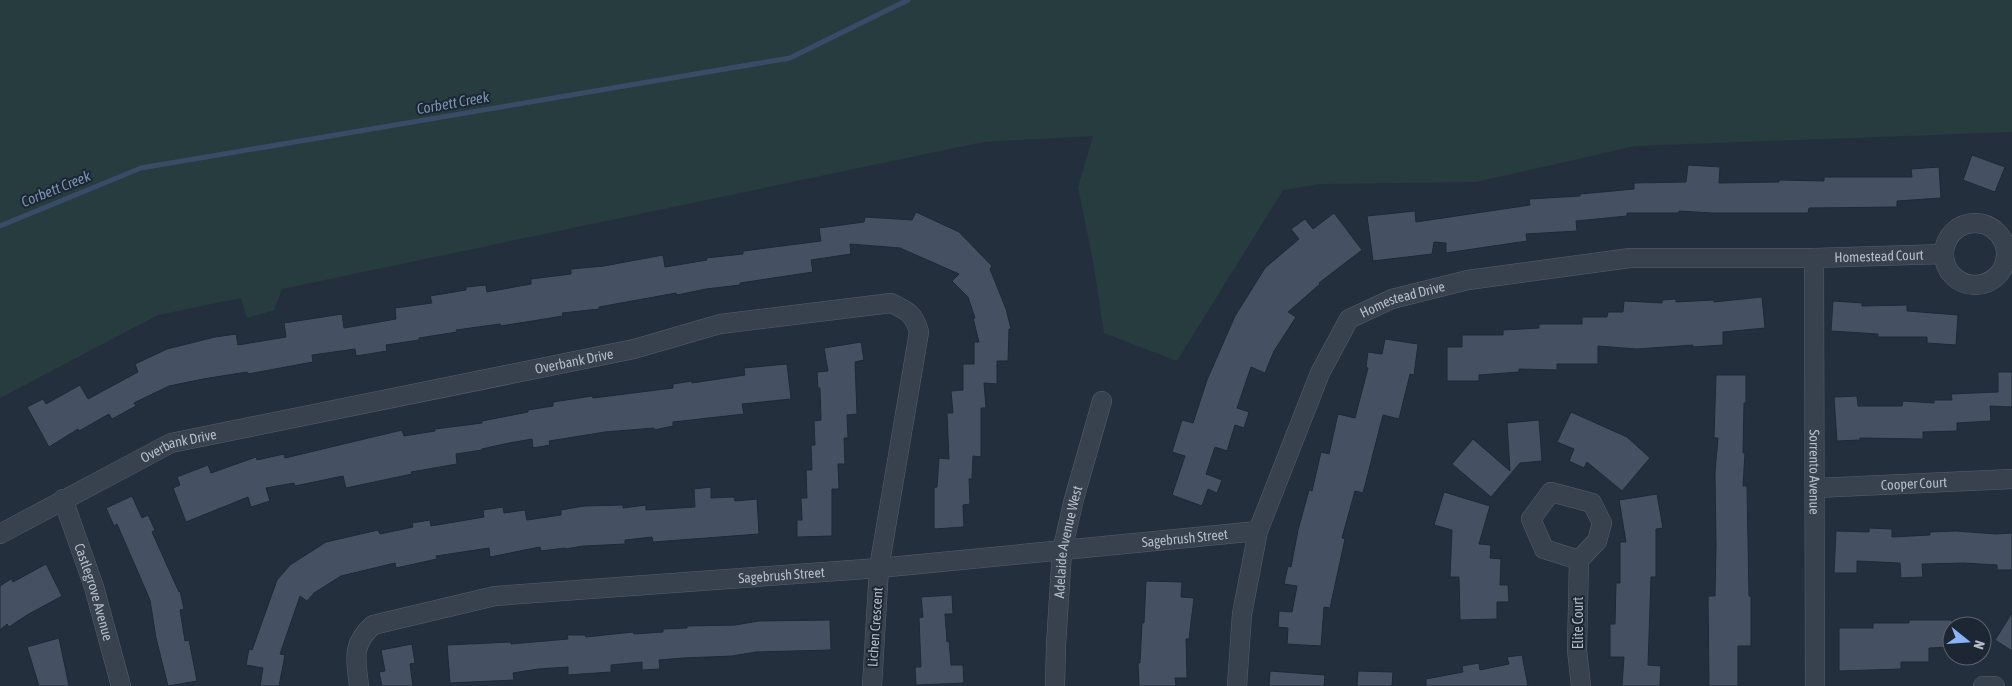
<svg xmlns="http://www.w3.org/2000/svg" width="2012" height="686" viewBox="0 0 2012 686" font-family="'Asap Condensed',sans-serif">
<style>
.green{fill:#263c3f}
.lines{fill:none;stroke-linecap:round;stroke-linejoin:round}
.stream{stroke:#394c67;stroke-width:5}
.building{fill:#455162;stroke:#1f2835}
.minor-casing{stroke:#565f6c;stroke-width:20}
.minor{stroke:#38414e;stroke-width:19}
.labels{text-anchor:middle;stroke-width:4;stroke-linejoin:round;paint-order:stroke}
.street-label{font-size:14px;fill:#b4bcc9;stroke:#1d2633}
.water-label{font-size:15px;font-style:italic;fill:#7c92b1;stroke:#1d2633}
</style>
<rect width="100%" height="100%" fill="#242f3e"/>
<path class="green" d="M0,0H2012V132L1635,146L1476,182L1320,184L1283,190L1177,361L1104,333L1093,261L1078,187L1093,136L983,142L282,289L274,310L247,318L241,298L158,315L0,398Z"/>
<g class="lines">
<path class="stream" d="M0,226L141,168L790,58L908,0"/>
</g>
<g class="building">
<path d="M1972,155L2005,167L1995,192L1963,180Z"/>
<path d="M1688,165L1720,167L1719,183L1779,182V180L1824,181V177H1912L1911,169L1939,167L1941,198L1897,201V207L1809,208L1808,213H1713L1679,211V213H1627V216L1576,221L1577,231L1526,234L1527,241L1446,253V243L1434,242L1432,254L1373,261L1367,216L1415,211L1416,222L1530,205L1529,199L1580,196V194L1634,189V183L1686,182Z"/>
<path d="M916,212L959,232L992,266L990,269L1006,309L1011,329H1009L1008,361H997V384L984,383L986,408H981V457L973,456L972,479H969L970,504L963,505L964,527L934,529V488L937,487L939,458L949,459L947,413H953L951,391L963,390V364H974V342H979L973,318H975L968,297L952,281L959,274L900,248L850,244L851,254L811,260L813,272L740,283V285L706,289L677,295L676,293L599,307V309L562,313L563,316L501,326L500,324L456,330L457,332L419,338V340L386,345L387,351L356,356L355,349L312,355L313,362L248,374L247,372L203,379L169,386L134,403L136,406L112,419L109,414L79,431L78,429L49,447L27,407L43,399L46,404L80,385L88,399L138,372L135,364L167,349L215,337L236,334L238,345L286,337L284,323L342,314L344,328L396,319L395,308L432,303L430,296L466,290V287L486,285L487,292L531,284V279L571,274V269L604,266L663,255L665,267L707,260L706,258L743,254V251L821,241L819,228L864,222L865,217L912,220Z"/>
<path d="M1334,213L1362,250L1319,283L1320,284L1288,312L1296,317L1274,351L1265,373L1251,367L1237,408L1249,412L1244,428L1235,425L1227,451L1215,447L1206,474L1222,480L1217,493L1208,489L1202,506L1172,495L1185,456L1172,452L1182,420L1193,423L1207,380L1235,316L1265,268L1299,239L1291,229L1305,219L1313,229Z"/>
<path d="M1762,297L1765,328L1723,332V345L1693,347V345L1637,349L1598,346V364H1557V370L1519,369V372L1479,375V381H1447V347H1462V335H1503V330L1539,328V324H1582V317H1607L1608,312H1623L1624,301L1662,303V300L1676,299V302L1714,300V302Z"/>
<path d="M1833,301L1862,303V306L1907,305V311L1958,315L1956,345L1927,343V337H1878V334L1831,331Z"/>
<path d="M1385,339L1418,344L1414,375L1410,374L1399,419L1383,415L1363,493L1355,491L1342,538L1345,539L1330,608L1324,607L1321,646L1287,644L1288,628L1278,627L1279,611L1292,612L1297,586L1284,584L1288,566L1291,567L1298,530L1309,490L1312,491L1321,452L1329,454L1338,414L1355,418L1368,368L1366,367L1368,352L1382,354Z"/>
<path d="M861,342L864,360L855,362L857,414L847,415L848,438H844L845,464H838L839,489H832V536L797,537V520H802L801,498H807L806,470H812L811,445H815L814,421L821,420L820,388H818L817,372L828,371L824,348Z"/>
<path d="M787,364L791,399L742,404L744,414L673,422V426L654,430V428L605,432L549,441L550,445L533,448L532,439L504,444L482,449V450L456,454L457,464L411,472L412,474L346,488L343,476L295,486L294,483L266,488L270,501L251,507L248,497L186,522L173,488L180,485L177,477L208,465L211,473L256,457L257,460L284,454L285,458L402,430L404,436L435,431V429L482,423V421L528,412V410L553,406V402L592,396L593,398L673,388V384L692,381V383L745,375L744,368Z"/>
<path d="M1998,372H2012V407L1990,406L1991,421L1957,423V431L1923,432V439L1860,438V440L1837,441L1834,397L1857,396L1858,406H1902L1903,401L1934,403V400H1952L1951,394L1998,392Z"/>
<path d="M1716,375H1746V403H1744L1743,453H1745L1743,486H1747L1749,596H1751V646H1738V686H1709L1708,596H1715L1716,546L1715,472L1718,438H1714Z"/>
<path d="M1571,412L1627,437L1650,458L1622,491L1587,462L1584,468L1569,461L1574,449L1557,442Z"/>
<path d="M1539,420L1542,461L1520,463L1491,497L1452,464L1473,439L1510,471L1507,423Z"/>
<path d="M711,487V498L734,497L735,501L757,499L759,534L653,542L652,537L625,540V544L583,546L565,549V548L541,551L540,547L490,557L489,548L436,556L437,559L396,568L395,563L341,576L314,593L307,601L300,596L280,654L285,655L279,686H260L263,668L246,665L249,649L252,650L277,580L290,565L326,542L378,530L380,534L413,527L412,523L430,520L431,526L484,517L483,510L503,507L504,513L525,510L527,520L561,515V510L584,506L623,505V508L646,505V510L695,507L694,489Z"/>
<path d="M1444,492L1490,506L1479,544L1491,545L1490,558L1501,559L1500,585H1508L1509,602H1497V619L1460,620L1459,577H1450L1452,530L1434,525Z"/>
<path d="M1657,494L1663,528L1656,529V577H1651L1648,665L1661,666L1660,686H1622L1624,657H1610V624H1615L1616,583H1620V542H1626L1619,500Z"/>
<path d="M132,496L142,518L148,515L155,530L152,532L165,561L179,592L180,591L184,609L180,610L185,641L189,640L197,681L168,686L156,638L150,600L117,524L114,526L106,508Z"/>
<path d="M1869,528L1892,529V537L1930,535V532L1956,531L1996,534L2012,533V570H1997V565L1964,563L1922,564L1923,577L1901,578L1900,563L1857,561V573H1834L1836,531L1869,532Z"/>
<path d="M46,564L62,596L27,615L9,627L7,624L0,630V586L11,579L13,582Z"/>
<path d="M1146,581L1182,582L1181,597L1194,598L1189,639H1186L1187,678H1175L1176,686H1139L1138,663H1140L1142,623H1144Z"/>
<path d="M952,595L953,614H945L947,642L949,641L951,665H963L964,683L916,685L915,667H921L919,618L923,617L921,597Z"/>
<path d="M2012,613V651L1995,640Z"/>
<path d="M830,620L831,650L756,652L732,656L683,658L659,660L660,669L642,670V662L611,665V672L581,674L568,675V667L538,669L513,673L514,680L450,683L447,645L511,642V644L568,639L567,635H585L586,637L633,632L634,634L663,632V629L687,628V626L735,625L759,621Z"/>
<path d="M1909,620H1952V647L1929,648V662H1901V669L1839,671V628H1873V623H1909Z"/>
<path d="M59,638L69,686H39L27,647Z"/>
<path d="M412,644L415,663L410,664L413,686H382L379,672L385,671L381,650Z"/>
<path d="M1522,655L1528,686H1426V679L1463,672L1462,666L1479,663L1480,670L1509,664L1507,657Z"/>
<path d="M1270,671L1325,675L1324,686H1269Z"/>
<path d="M1358,671L1393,672L1392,686H1357Z"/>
</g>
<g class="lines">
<defs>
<g id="minor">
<circle cx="1975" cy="254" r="31"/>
<path id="s1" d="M1814,258L1815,686"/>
<path id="s2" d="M1816,488L2012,479"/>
<path id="s3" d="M63,499L94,587L121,686"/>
<path id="s4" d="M0,534L171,443L634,349L720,324L891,303C908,311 914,314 919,332L879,568L872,686"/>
<path d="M1579,560L1544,549L1531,519L1551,492L1592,503L1602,523L1597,541L1579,560L1577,650L1581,686"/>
<path id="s5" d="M359,686C356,659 351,645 373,625L495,596L879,568L1258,531"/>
<path id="s6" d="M1055,686L1056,645L1062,551L1074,499L1102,401"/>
<path id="s7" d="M1237,686L1242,614L1258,531L1320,373L1349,319L1392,299L1468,280L1630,258H1814L1944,254"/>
<path d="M1983,686H1995"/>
</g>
</defs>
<use href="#minor" class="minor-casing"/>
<use href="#minor" class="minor"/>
</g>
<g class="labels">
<g class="street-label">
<text dy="5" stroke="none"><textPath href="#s7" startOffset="926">Homestead Court</textPath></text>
<text dy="5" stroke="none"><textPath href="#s7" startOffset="445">Homestead Drive</textPath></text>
<text dy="5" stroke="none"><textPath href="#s4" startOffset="605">Overbank Drive</textPath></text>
<text dy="5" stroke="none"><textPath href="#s4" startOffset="200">Overbank Drive</textPath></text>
<text dy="5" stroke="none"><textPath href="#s1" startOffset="214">Sorrento Avenue</textPath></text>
<text dy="5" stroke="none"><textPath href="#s2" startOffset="98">Cooper Court</textPath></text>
<text dy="5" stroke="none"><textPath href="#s5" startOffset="884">Sagebrush Street</textPath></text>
<text dy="5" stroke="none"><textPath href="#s6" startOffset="145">Adelaide Avenue West</textPath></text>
<text dy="5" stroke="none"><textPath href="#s5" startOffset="479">Sagebrush Street</textPath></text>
<text dy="5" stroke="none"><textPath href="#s3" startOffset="98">Castlegrove Avenue</textPath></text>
<text transform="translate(1578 623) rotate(-90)" y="5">Elite Court</text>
<text transform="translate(875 627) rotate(-86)" y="5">Lichen Crescent</text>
</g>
<g class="water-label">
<text transform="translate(453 103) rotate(-10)" y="5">Corbett Creek</text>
<text transform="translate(56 189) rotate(-22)" y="5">Corbett Creek</text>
</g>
</g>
<g transform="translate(1967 641) rotate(107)"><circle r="24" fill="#1d2633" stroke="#59626f"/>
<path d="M0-4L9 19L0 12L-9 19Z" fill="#8ab4f8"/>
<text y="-8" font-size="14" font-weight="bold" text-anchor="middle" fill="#b4bcc9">N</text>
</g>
</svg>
